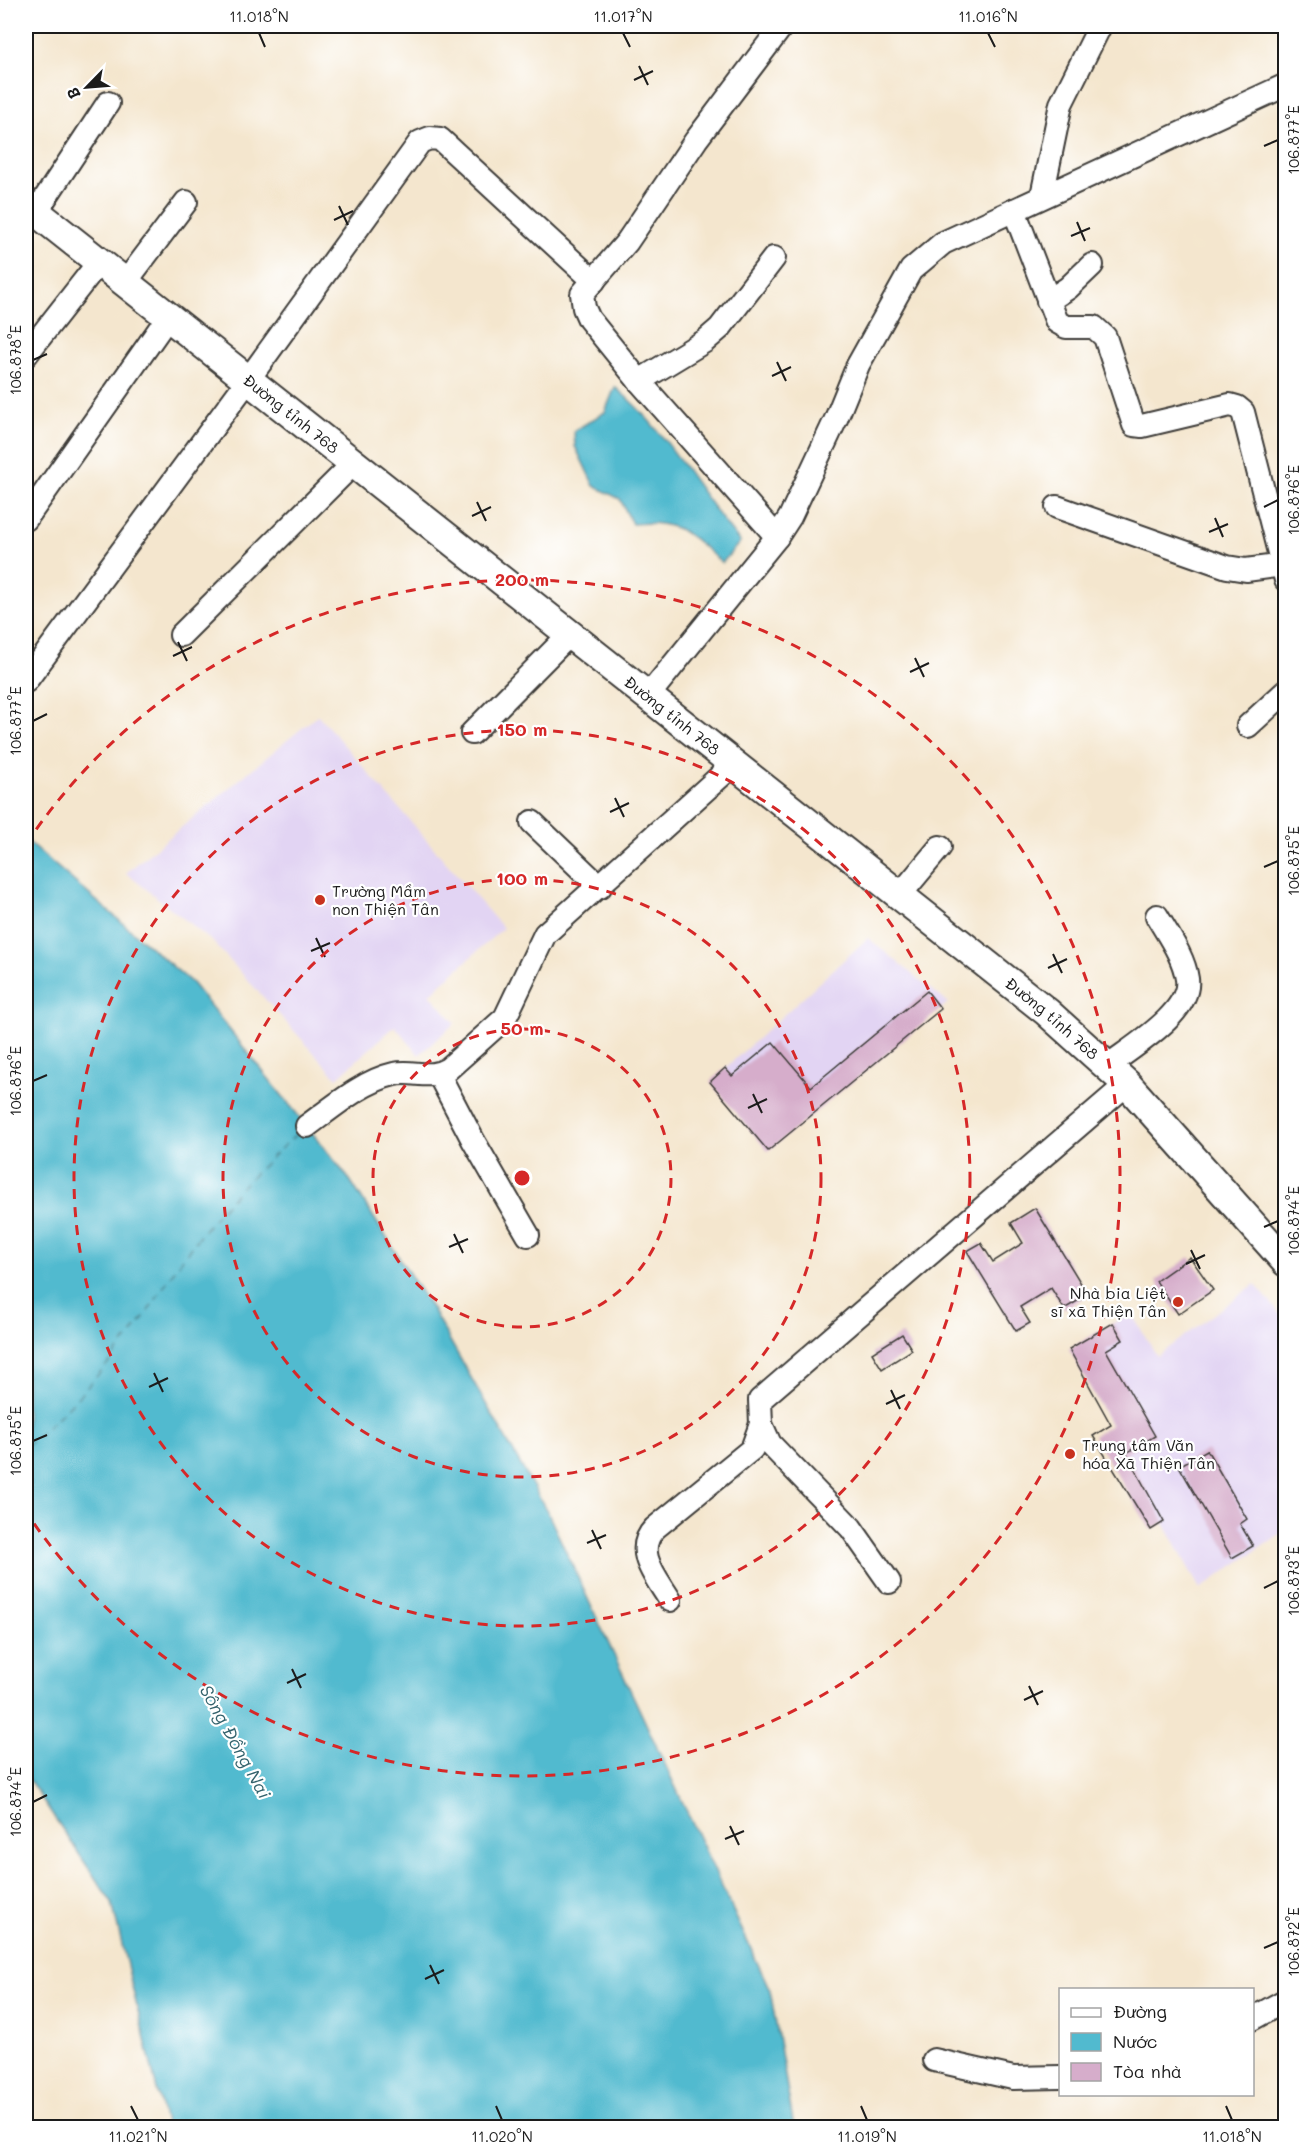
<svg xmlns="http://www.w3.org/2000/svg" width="1311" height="2153" viewBox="0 0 1311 2153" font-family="Mali,sans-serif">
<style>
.built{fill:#e2d4f3}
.water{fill:#51bacf;stroke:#366b76;stroke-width:1.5}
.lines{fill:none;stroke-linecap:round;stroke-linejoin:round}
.ferry{stroke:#34636d;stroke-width:1.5;stroke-dasharray:8 6;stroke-linecap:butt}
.building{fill:#d6adcb}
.minor-casing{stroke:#3c3a37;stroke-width:26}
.major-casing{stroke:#3c3a37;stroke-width:32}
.minor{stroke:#fff;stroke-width:22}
.major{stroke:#fff;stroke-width:28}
.ticks{fill:none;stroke:#1c1c1c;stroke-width:2}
.ring{fill:none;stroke:#d62828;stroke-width:3;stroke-dasharray:10 8}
.poi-dot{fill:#c8321e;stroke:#fff;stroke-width:2}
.labels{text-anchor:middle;stroke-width:4.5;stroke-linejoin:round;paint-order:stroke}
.street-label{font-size:16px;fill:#1c1c1c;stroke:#fff}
.poi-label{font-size:16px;fill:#1c1c1c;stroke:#fff;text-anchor:start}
.water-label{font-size:18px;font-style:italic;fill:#34636d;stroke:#fff}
.centre{fill:#d62828;stroke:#fff;stroke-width:3}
.ring-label{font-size:18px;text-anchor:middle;font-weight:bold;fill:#d62828;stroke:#fff;stroke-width:4.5;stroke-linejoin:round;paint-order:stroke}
.neatline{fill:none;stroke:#1c1c1c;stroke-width:2}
.ticks-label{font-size:15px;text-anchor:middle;fill:#1c1c1c}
</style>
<rect width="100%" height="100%" fill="#fff"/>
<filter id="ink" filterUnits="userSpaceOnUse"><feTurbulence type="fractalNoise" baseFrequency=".0167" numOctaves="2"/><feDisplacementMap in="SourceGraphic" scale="12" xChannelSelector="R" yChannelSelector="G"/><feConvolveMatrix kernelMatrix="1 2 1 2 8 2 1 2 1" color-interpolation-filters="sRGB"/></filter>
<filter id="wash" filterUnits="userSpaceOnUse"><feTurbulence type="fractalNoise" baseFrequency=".008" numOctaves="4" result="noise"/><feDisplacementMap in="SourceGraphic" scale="24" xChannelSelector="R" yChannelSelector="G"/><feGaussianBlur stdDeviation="1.35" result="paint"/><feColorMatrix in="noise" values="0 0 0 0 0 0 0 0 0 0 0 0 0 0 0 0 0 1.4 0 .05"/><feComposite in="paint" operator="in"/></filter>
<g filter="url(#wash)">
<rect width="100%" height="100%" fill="#f4e6ce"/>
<g class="built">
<path d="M318,715L503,928L430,994L455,1023L419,1055L395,1026L337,1078L213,942L126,873Z"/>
<path d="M868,938L948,1003L768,1151L710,1082Z"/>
<path d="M1255,1284L1285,1320V1531L1200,1589L1069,1349L1131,1313L1157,1356Z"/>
</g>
<g class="water">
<path d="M615,387C667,430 697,491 740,542L722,563C688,534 679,519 632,524L620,499L594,486L575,446L574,431L605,412Z"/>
<path d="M26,840L192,983L350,1180L433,1311L547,1511L770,1990L794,2127H166L112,1903L26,1775Z"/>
</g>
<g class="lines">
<path class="ferry" d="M26,1446C71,1408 112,1362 146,1314C162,1290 177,1265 195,1242C226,1201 261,1166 299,1132"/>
</g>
<g id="blocks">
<g class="building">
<path d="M927,991L941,1009L768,1151L710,1082L725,1068L732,1076L773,1042L811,1087Z"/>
<path d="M1035,1208L1088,1295L1064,1309L1051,1288L1020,1307L1030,1323L1016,1331L967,1251L981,1243L993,1262L1023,1243L1011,1223Z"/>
<path d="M1190,1257L1213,1290L1178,1314L1156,1281Z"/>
<path d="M1113,1323L1123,1340L1106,1350L1155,1436L1126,1453L1164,1522L1151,1530L1093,1436L1111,1425L1069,1349Z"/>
<path d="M902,1334L912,1350L882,1369L872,1353Z"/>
<path d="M1207,1450L1247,1519L1240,1524L1253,1546L1232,1558L1179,1466Z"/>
</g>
</g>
</g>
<g filter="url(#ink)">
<use href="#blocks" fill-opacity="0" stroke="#3c3a37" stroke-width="1.5"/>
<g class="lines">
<defs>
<g id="minor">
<path d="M1042,196L1061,104L1100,26"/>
<path d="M1014,210L1057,322L1066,327H1094L1105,337L1134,425L1142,426L1230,405L1237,407L1243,412L1286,580"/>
<path d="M36,212L108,103"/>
<path d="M125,283L186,202"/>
<path d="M1048,301L1068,288L1092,265"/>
<path d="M26,355L99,262"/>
<path d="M639,381L705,341L720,328L774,258"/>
<path d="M1057,507L1227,567L1246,570L1283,565"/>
<path d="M26,519L168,317"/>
<path d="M777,537L639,381L589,319L584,308L582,294L627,242L696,140L782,26"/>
<path d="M181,635L354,463"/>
<path d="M26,681L248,380L420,142L430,138L440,139L594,281"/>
<path d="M648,696L777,537L790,517L836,419L858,365L911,270L943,243L1286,85"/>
<path d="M1248,726L1286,691"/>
<path d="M472,733L570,634"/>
<path d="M532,822L600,887"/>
<path d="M900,895L940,847"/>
<path d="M1109,1065C1132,1047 1192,1012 1187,979C1184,957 1168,935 1157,916"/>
<path d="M439,1075L473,1140L528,1235"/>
<path d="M307,1126C333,1107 363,1081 394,1074C414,1070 430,1080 448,1069L505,1018L545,934L734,764"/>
<path d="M889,1582L851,1528L770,1444L761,1424L760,1400L1127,1084"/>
<path d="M670,1600C657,1578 632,1551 655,1528L752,1449L761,1424"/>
<path d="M1252,2019L1286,2000"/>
<path d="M934,2060L1013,2078L1060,2077"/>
</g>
<g id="major">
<path id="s1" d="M26,204L1047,1012L1127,1084L1286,1262"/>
</g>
</defs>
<use href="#minor" class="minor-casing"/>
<use href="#major" class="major-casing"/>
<use href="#minor" class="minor"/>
<use href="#major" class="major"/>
</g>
</g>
<path class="ticks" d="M259,33L265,47M623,33L630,47M988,33L995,47M639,66L648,85M634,80L653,71M1264,146L1278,140M339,206L348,225M334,220L353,211M1077,222L1085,241M1071,236L1090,228M33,360L47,354M777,362L786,381M772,376L791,367M477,502L486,521M1264,507L1278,500M472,516L491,507M1215,518L1223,537M1209,532L1228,524M178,642L187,661M173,656L192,647M915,658L924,677M910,672L929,663M33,721L47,714M615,798L624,817M610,812L629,803M1264,867L1278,861M316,938L325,957M311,951L330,943M1053,954L1062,973M1048,968L1067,959M33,1081L47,1075M753,1094L762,1113M748,1108L767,1099M1264,1227L1278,1221M454,1234L463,1253M449,1247L468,1239M1191,1250L1200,1269M1186,1264L1205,1255M154,1373L163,1392M149,1387L168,1378M891,1390L900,1409M886,1404L905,1395M33,1441L47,1435M592,1530L601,1549M587,1543L606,1535M1264,1588L1278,1581M292,1669L301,1688M287,1683L306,1674M1029,1686L1038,1705M1024,1700L1043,1691M33,1802L47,1795M730,1826L739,1845M725,1839L744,1831M1264,1948L1278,1942M430,1965L439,1984M425,1979L444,1970M131,2106L138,2120M496,2106L502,2120M861,2106L867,2120M1226,2106L1232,2120"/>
<g class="ring">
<circle cx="522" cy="1178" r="149"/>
<circle cx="522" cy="1178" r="299"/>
<circle cx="522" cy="1178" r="448"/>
<path d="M26 844A598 598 0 1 1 26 1512"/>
</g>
<g class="poi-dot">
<circle cx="320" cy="900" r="6"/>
<circle cx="1178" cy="1302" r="6"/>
<circle cx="1070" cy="1454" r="6"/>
</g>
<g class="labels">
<g class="street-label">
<text dy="6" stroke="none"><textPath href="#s1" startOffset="338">Đường tỉnh 768</textPath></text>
<text dy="6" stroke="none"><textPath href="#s1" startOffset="824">Đường tỉnh 768</textPath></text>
<text dy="6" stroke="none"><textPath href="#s1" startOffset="1310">Đường tỉnh 768</textPath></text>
</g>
<g class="poi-label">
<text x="332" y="897">Trường Mầm<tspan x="332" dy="18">non Thiện Tân</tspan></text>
<text x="1166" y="1299" text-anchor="end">Nhà bia Liệt<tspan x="1166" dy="18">sĩ xã Thiện Tân</tspan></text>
<text x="1082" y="1451">Trung tâm Văn<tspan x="1082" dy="18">hóa Xã Thiện Tân</tspan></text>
</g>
<g class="water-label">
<text transform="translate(235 1742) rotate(61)" y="6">Sông Đồng Nai</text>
</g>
</g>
<circle cx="522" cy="1178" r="9" class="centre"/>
<g class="ring-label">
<text x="522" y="586">200 m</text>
<text x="522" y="736">150 m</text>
<text x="522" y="885">100 m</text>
<text x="522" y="1035">50 m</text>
</g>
<rect width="1311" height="2153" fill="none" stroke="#fff" stroke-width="66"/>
<rect x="1059" y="1988" width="195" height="108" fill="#ffffff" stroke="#a4a4a4" stroke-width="1.5"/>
<rect x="1071" y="2008" width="30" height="9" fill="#ffffff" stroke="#a4a4a4" stroke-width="1.5"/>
<text x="1113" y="2018" font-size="18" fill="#1c1c1c">Đường</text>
<rect x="1071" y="2033" width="30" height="18" fill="#51bacf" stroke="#a4a4a4" stroke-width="1.5"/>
<text x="1113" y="2048" font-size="18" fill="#1c1c1c">Nước</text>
<rect x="1071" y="2063" width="30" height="18" fill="#d6adcb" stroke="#a4a4a4" stroke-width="1.5"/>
<text x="1113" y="2078" font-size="18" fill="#1c1c1c">Tòa nhà</text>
<g transform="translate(87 87) rotate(245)" stroke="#ffffff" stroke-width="4.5" paint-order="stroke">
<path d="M0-4.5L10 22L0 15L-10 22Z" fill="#1c1c1c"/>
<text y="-9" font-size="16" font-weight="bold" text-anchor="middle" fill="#1c1c1c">B</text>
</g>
<rect x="33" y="33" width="1245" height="2087" class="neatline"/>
<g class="ticks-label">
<text x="259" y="22">11.018°N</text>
<text x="623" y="22">11.017°N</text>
<text x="988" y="22">11.016°N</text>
<text transform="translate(1294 140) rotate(-90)" y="5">106.877°E</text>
<text transform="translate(16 360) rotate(-90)" y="5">106.878°E</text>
<text transform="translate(1294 500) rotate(-90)" y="5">106.876°E</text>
<text transform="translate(16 721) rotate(-90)" y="5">106.877°E</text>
<text transform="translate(1294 861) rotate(-90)" y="5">106.875°E</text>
<text transform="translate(16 1081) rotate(-90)" y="5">106.876°E</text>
<text transform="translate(1294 1221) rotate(-90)" y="5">106.874°E</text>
<text transform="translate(16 1441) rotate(-90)" y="5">106.875°E</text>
<text transform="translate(1294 1581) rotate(-90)" y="5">106.873°E</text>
<text transform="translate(16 1802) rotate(-90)" y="5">106.874°E</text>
<text transform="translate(1294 1942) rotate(-90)" y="5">106.872°E</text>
<text x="138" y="2142">11.021°N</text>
<text x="502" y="2142">11.020°N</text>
<text x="867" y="2142">11.019°N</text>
<text x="1232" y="2142">11.018°N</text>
</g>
</svg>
